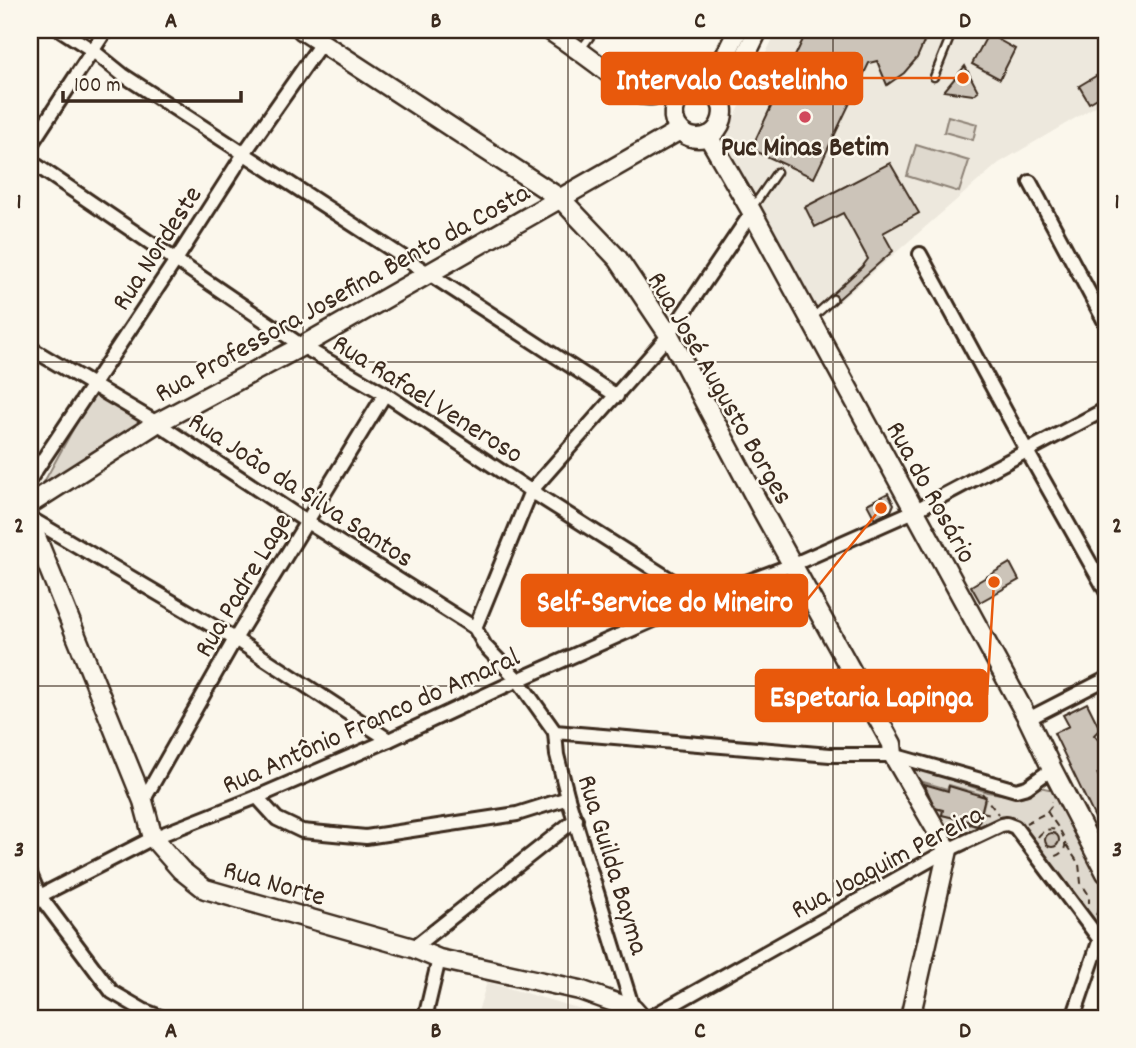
<svg xmlns="http://www.w3.org/2000/svg" width="1136" height="1048" viewBox="0 0 1136 1048" font-family="Dekko,sans-serif">
<style>
.built{fill:#ede8dd}
.green{fill:#dfd9ce;stroke:#8d8276;stroke-width:2}
.building{fill:#ccc4b9;stroke:#3b2a1e;stroke-width:2}
.lines{fill:none;stroke-linecap:round;stroke-linejoin:round}
.lane-casing{stroke:#3b2a1e;stroke-width:11}
.street-casing{stroke:#3b2a1e;stroke-width:18}
.secondary-casing{stroke:#3b2a1e;stroke-width:23}
.path{stroke:#3b2a1e;stroke-width:2;stroke-dasharray:7 5;stroke-linecap:butt}
.lane{stroke:#fbf7ec;stroke-width:6}
.street{stroke:#fbf7ec;stroke-width:12}
.secondary{stroke:#fbf7ec;stroke-width:18}
.grid{fill:none;stroke:#3b2a1e;stroke-width:2;stroke-opacity:0.55}
.poi-dot{fill:#d1495b;stroke:#fbf7ec;stroke-width:2.5}
.labels{text-anchor:middle;stroke-width:5;stroke-linejoin:round;paint-order:stroke}
.poi-label{font-size:28px;font-weight:bold;fill:#3b2a1e;stroke:#fbf7ec}
.street-label{font-size:28px;fill:#3b2a1e;stroke:#fbf7ec}
.leader{fill:none;stroke:#e8590c;stroke-width:2.5}
.callout-dot{fill:#e8590c;stroke:#fbf7ec;stroke-width:2.5}
.callout{fill:#e8590c;stroke:#e8590c;stroke-width:2.5}
.callout-label{font-size:30px;text-anchor:middle;font-weight:bold;fill:#fff}
.neatline{fill:none;stroke:#3b2a1e;stroke-width:2.5}
.grid-label{font-size:23px;text-anchor:middle;font-weight:bold;fill:#3b2a1e}
</style>
<rect width="100%" height="100%" fill="#fbf7ec"/>
<filter id="ink" filterUnits="userSpaceOnUse"><feTurbulence type="fractalNoise" baseFrequency=".0143" numOctaves="2"/><feDisplacementMap in="SourceGraphic" scale="14" xChannelSelector="R" yChannelSelector="G"/><feConvolveMatrix kernelMatrix="1 2 1 2 8 2 1 2 1" color-interpolation-filters="sRGB"/></filter>
<g filter="url(#ink)">
<g class="built">
<path d="M777,30H1106V100L999,163L816,322L729,152L727,138L730,127Z"/>
<path d="M487,982L588,1011L606,1018H476Z"/>
</g>
<g class="green">
<path d="M948,116L977,124L973,140L944,132Z"/>
<path d="M916,145L969,161L959,192L907,176Z"/>
<path d="M94,391L146,424L39,491Z"/>
<path d="M909,765L987,792L1021,797L1028,795L1040,787L1053,790L1106,888V937L1018,825L947,848L920,783H922L933,808L943,810L942,815L969,822V824L978,827L986,796L949,785L947,789L920,781Z"/>
</g>
<g class="building">
<path d="M804,30H927L925,40L917,58L904,73L887,85L877,61L869,63L814,178L751,149L807,31L804,32Z"/>
<path d="M1006,30H1031L1026,39Z"/>
<path d="M988,34L1015,49L1000,79L972,64Z"/>
<path d="M965,66L978,91L973,95L944,91Z"/>
<path d="M1106,70V93L1089,103L1079,86Z"/>
<path d="M890,163L919,213L883,233L893,251L835,302L830,296L862,267L868,259L843,213L815,227L805,207Z"/>
<path d="M888,493L894,504L891,511L875,519L867,504Z"/>
<path d="M1010,563L1019,580L980,602L971,586Z"/>
<path d="M1087,703L1100,729L1094,735L1101,743L1106,713V779L1098,775L1106,792V818L1097,822L1054,733L1069,726L1063,715Z"/>
<path d="M924,784L948,791L949,786L985,797L978,826L970,824L971,822L942,815L943,810L935,808Z"/>
<circle cx="1052" cy="840" r="7"/>
</g>
<g class="lines">
<defs>
<g id="lane">
<path d="M581,49L595,30"/>
<path d="M934,77L953,30"/>
<path d="M752,208L777,172"/>
<path d="M811,319L833,299"/>
</g>
<g id="street">
<path d="M61,30L92,50L123,75L617,396"/>
<path d="M30,146L106,30"/>
<path d="M30,161L302,346L385,394L531,491L701,599"/>
<path d="M1030,182L1106,324"/>
<path d="M752,212L669,335L531,491L475,628L485,646L518,680L555,732L830,755H893L1016,790L1027,787L1052,769"/>
<path d="M920,254L1027,451L1106,591"/>
<path d="M30,348L157,423L307,522L475,628"/>
<path d="M30,479L176,260L247,149L322,42"/>
<path d="M30,518L235,639L389,740"/>
<path d="M1028,719L1106,679"/>
<path d="M555,732L557,755L568,798L633,1009"/>
<path d="M257,797L277,819L302,831L366,837L517,814L568,798"/>
<path d="M143,801L235,639L385,394"/>
<path d="M30,874L39,895L112,992L143,1010L163,1018"/>
<path d="M30,901L153,838L257,797L389,740L518,680L701,599L792,565L914,511L1106,409"/>
<path d="M413,948L576,819"/>
<path d="M425,1018L439,959"/>
<path d="M649,1018L948,850L1001,825L1007,824L1015,827L1106,948"/>
<path d="M1073,1018L1100,939"/>
</g>
<g id="secondary">
<path d="M302,30L561,199L618,259L669,335L762,510L892,744L893,755L948,850L910,1018"/>
<path d="M549,30C570,44 590,58 610,74C618,79 627,89 636,93C661,102 701,75 718,98C723,104 724,111 722,119C720,126 716,132 710,135C681,149 657,110 689,90"/>
<path d="M708,90L738,30"/>
<path d="M722,104L758,30"/>
<path d="M708,136L752,212L1028,719L1052,769L1106,873"/>
<path d="M30,504L157,423L302,346L680,130"/>
<path d="M30,522L143,801L153,838L181,870L205,889L413,948L439,959L580,990L633,1009L641,1018"/>
</g>
</defs>
<use href="#lane" class="lane-casing"/>
<use href="#street" class="street-casing"/>
<use href="#secondary" class="secondary-casing"/>
<g class="path">
<path d="M982,793L998,814"/>
<path d="M1047,811C1055,826 1080,848 1053,857"/>
<path d="M982,812L991,814"/>
<path d="M1026,823L1046,813L1052,805V801"/>
<path d="M955,829L957,822"/>
<path d="M1038,837C1043,830 1050,827 1059,831"/>
<path d="M1066,845L1079,864L1081,883L1089,895V903"/>
<path d="M1102,886L1106,895"/>
<path d="M1096,915L1106,895"/>
</g>
<use href="#lane" class="lane"/>
<use href="#street" class="street"/>
<use href="#secondary" class="secondary"/>
</g>
</g>
<path class="grid" d="M303,30V1018M568,30V1018M833,30V1018M30,362H1106M30,686H1106"/>
<circle class="poi-dot" cx="805" cy="117" r="7"/>
<g class="labels">
<g class="poi-label">
<text x="805" y="155">Puc Minas Betim</text>
</g>
<g class="street-label">
<text transform="translate(155 247) rotate(-57)" y="10">Rua Nordeste</text>
<text transform="translate(341 291) rotate(-29)" y="10">Rua Professora Josefina Bento da Costa</text>
<text transform="translate(722 387) rotate(60)" y="10">Rua José Augusto Borges</text>
<text transform="translate(429 397) rotate(32)" y="10">Rua Rafael Veneroso</text>
<text transform="translate(302 488) rotate(33)" y="10">Rua João da Silva Santos</text>
<text transform="translate(933 491) rotate(61)" y="10">Rua do Rosário</text>
<text transform="translate(241 584) rotate(-59)" y="10">Rua Padre Lage</text>
<text transform="translate(370 719) rotate(-24)" y="10">Rua Antônio Franco do Amaral</text>
<text transform="translate(886 860) rotate(-28)" y="10">Rua Joaquim Pereira</text>
<text transform="translate(615 864) rotate(73)" y="10">Rua Guilda Bayma</text>
<text transform="translate(275 881) rotate(16)" y="10">Rua Norte</text>
</g>
</g>
<path class="leader" d="M963 78L862 78M881 508L807 600M994 582L987 695"/>
<g class="callout-dot">
<circle cx="963" cy="78" r="7"/>
<circle cx="881" cy="508" r="7"/>
<circle cx="994" cy="582" r="7"/>
</g>
<g class="callout">
<rect x="602" y="53" width="260" height="51" rx="7"/>
<rect x="522" y="575" width="285" height="51" rx="7"/>
<rect x="756" y="670" width="231" height="51" rx="7"/>
</g>
<g class="callout-label">
<text x="732" y="89">Intervalo Castelinho</text>
<text x="665" y="611">Self-Service do Mineiro</text>
<text x="871" y="706">Espetaria Lapinga</text>
</g>
<rect width="1136" height="1048" fill="none" stroke="#fbf7ec" stroke-width="77"/>
<path d="M63 91v10h178v-10" fill="none" stroke="#3b2a1e" stroke-width="3.5"/>
<text x="74" y="91" font-size="21" fill="#3b2a1e" stroke="#fbf7ec" stroke-width="5" paint-order="stroke">100 m</text>
<rect x="38" y="38" width="1060" height="972" class="neatline"/>
<g class="grid-label">
<text x="171" y="27">A</text>
<text x="436" y="27">B</text>
<text x="700" y="27">C</text>
<text x="965" y="27">D</text>
<text x="19" y="208">1</text>
<text x="1117" y="208">1</text>
<text x="19" y="532">2</text>
<text x="1117" y="532">2</text>
<text x="19" y="856">3</text>
<text x="1117" y="856">3</text>
<text x="171" y="1037">A</text>
<text x="436" y="1037">B</text>
<text x="700" y="1037">C</text>
<text x="965" y="1037">D</text>
</g>
</svg>
